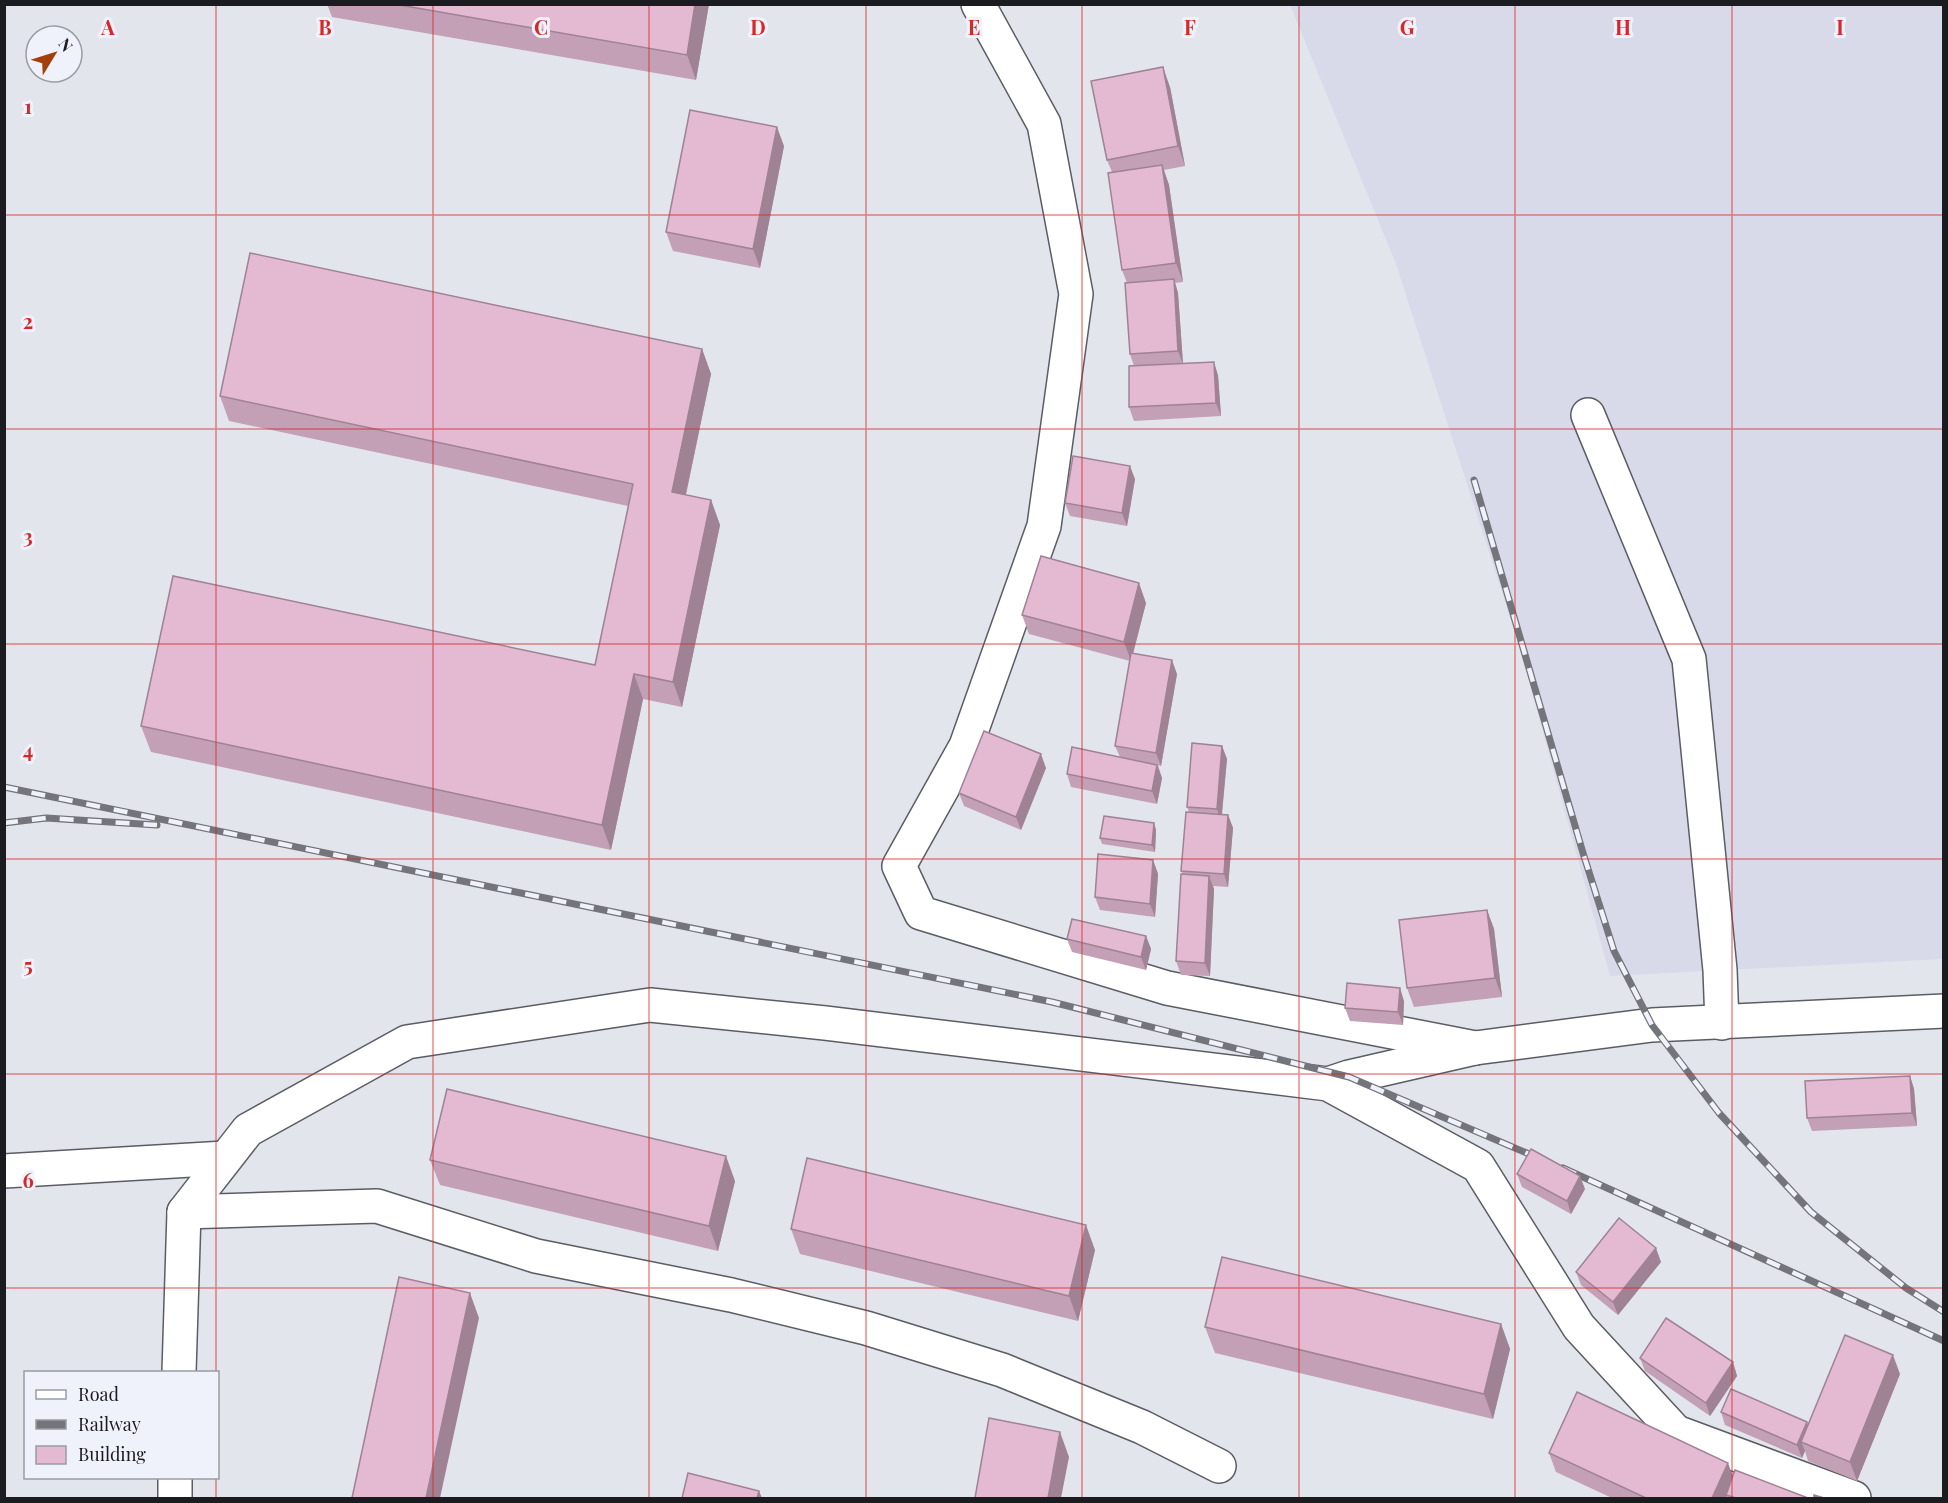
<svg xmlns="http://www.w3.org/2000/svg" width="1948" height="1503" viewBox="0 0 1948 1503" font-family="'Playfair Display',serif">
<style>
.built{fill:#d8daea}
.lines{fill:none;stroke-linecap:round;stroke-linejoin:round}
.minor-casing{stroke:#5b5c64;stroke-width:36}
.minor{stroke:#fff;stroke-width:33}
.rail-casing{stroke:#73757a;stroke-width:7}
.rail{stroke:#f0f2fb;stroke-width:4.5;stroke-dasharray:14;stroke-linecap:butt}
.wall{fill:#c3a0b5}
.shaded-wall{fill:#9f8293}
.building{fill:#e3bad2;stroke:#9f8293;stroke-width:1.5}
.grid{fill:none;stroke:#d62828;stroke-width:1.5;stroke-opacity:0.55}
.grid-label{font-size:20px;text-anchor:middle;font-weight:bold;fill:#d62828;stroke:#f0f2fb;stroke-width:6;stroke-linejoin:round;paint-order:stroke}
</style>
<rect width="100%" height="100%" fill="#e3e5ed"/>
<path class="built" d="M1290,5H1943V959L1610,976L1519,645L1396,264Z"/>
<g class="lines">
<defs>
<g id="minor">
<path d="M978,4L1044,124L1076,294L1044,526L966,746L899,866L921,913L1167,988L1475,1048"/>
<path d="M1588,415L1689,659L1720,970L1722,1023"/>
<path d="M1328,1084L1349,1077L1475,1048L1652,1025L1944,1011"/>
<path d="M4,1171L225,1158"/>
<path d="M184,1212L377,1206L536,1256L731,1295L866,1328L1002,1370L1142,1427L1219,1466"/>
<path d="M179,1372L184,1212L248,1130L407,1042L650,1005L825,1023L1328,1084L1478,1166L1579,1327L1676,1432L1854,1498"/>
<path d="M175,1498V1478"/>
</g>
</defs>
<use href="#minor" class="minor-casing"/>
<use href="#minor" class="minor"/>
<defs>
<g id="rail">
<path d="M1474,480L1583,853L1614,951L1652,1025L1719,1113L1811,1212L1906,1288L1944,1312"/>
<path d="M4,787L1052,1002L1349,1077L1543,1160"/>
<path d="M4,823L46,818L157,825"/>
<path d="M1563,1168L1944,1341"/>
</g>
</defs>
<use href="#rail" class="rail-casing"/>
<use href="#rail" class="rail"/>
</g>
<g class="wall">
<path d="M327,4H709L696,80L332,17Z"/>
<path d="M1170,87L1185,166L1164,170L1169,185L1183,282L1175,283L1178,293L1183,363L1218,375L1221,416L1134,421L1129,407L1134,366L1130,354L1127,283L1122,270L1112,172L1107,160Z"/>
<path d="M784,146L760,268L673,251L666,232Z"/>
<path d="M702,349L711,374L686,495L711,500L720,525L682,707L643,699L611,850L151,752L141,726L595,665L628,506L229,421L220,396Z"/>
<path d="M1135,479L1127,526L1070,516L1065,503Z"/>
<path d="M1146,603L1133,654L1177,674L1161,766L1158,765L1162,778L1157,804L1071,787L1067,774L1120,757L1115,746L1130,661L1029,634L1022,615Z"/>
<path d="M1222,746L1227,759L1222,815H1228L1233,828L1228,887L1213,886L1214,889L1210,976L1181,975L1176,961L1183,874L1181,871L1189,812L1187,807Z"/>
<path d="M1046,768L1021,830L964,806L959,793Z"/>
<path d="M1154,823L1156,830L1155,852L1102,844L1100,838Z"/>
<path d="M1153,860L1158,874L1155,917L1100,910L1095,897Z"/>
<path d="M1487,910L1494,929L1502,997L1414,1007L1407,988Z"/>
<path d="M1146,936L1151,949L1146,970L1072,952L1067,939Z"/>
<path d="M1404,1001L1403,1025L1350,1021L1345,1008Z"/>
<path d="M1910,1076L1914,1089L1917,1126L1812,1131L1807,1118Z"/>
<path d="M430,1160L735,1181L718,1251L440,1185Z"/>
<path d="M1517,1174L1585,1189L1571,1214L1522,1187Z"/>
<path d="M791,1229L1095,1250L1078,1321L800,1254Z"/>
<path d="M1661,1262L1618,1315L1581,1285L1576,1272Z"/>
<path d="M1501,1324L1510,1349L1493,1419L1215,1353L1205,1327Z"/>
<path d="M1640,1358L1733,1362L1737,1376L1710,1416L1645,1371Z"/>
<path d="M1900,1374L1857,1481L1808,1461L1805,1451L1802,1458L1725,1425L1721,1412L1807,1422L1808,1425Z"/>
<path d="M1549,1453L1733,1476L1808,1498H1612L1556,1472Z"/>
</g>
<g class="shaded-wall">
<path d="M695,4H709L696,80L687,55Z"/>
<path d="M1163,67L1170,87L1185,166L1178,146Z"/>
<path d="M777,127L784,146L760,268L753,249Z"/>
<path d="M1162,165L1169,185L1183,282L1176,263Z"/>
<path d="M1174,279L1178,293L1183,364L1178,351Z"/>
<path d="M702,349L711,374L681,517L672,492Z"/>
<path d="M1214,362L1218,375L1221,416L1216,403Z"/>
<path d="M1130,466L1135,479L1127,526L1122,513Z"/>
<path d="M711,500L720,525L682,707L673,682Z"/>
<path d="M1139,583L1146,603L1131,661L1124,642Z"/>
<path d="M1172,660L1177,674L1161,766L1156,753Z"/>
<path d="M634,674L643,699L611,850L602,825Z"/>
<path d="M1222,746L1227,759L1221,822L1217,809Z"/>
<path d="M1041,754L1046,768L1021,830L1016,817Z"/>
<path d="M1157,765L1162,778L1157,804L1152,791Z"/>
<path d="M1228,815L1233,828L1228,887L1224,874Z"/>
<path d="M1154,823L1156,830L1155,852L1152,845Z"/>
<path d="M1153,860L1158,874L1155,917L1150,904Z"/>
<path d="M1209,876L1214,889L1210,976L1205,963Z"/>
<path d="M1487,910L1494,929L1502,997L1495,978Z"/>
<path d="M1146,936L1151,949L1146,970L1141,957Z"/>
<path d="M1400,988L1404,1001L1403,1025L1398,1012Z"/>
<path d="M1910,1076L1914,1089L1917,1126L1912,1113Z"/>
<path d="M726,1156L735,1181L718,1251L709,1226Z"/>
<path d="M1580,1176L1585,1189L1571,1214L1567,1201Z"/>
<path d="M1086,1225L1095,1250L1078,1321L1069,1296Z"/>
<path d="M1656,1248L1661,1262L1618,1315L1613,1302Z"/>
<path d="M470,1293L479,1318L440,1498H426Z"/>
<path d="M1501,1324L1510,1349L1493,1419L1484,1394Z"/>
<path d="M1893,1355L1900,1374L1857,1481L1850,1462Z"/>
<path d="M1733,1362L1737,1376L1710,1416L1706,1403Z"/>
<path d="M1807,1422L1812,1435L1801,1442L1805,1451L1802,1458L1797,1445Z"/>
<path d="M1060,1432L1069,1457L1061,1498H1048Z"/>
<path d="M1728,1463L1735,1482L1726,1495L1727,1498H1712Z"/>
<path d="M759,1491L762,1498H757Z"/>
</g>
<g class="building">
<path d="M394,4H695L687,55Z"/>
<path d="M1163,67L1178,146L1107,160L1091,81Z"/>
<path d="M690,110L777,127L753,249L666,232Z"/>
<path d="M1162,165L1176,263L1122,270L1108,173Z"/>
<path d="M250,253L702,349L672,492L711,500L673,682L634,674L602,825L141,726L173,576L595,665L633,484L220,396Z"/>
<path d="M1174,279L1178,351L1130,354L1125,283Z"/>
<path d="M1214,362L1216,403L1129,407V366Z"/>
<path d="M1073,456L1130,466L1122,513L1065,503Z"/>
<path d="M1041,556L1139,583L1124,642L1022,615Z"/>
<path d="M1131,653L1172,660L1156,753L1115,746Z"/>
<path d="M984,731L1041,754L1016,817L959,793Z"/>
<path d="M1192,743L1222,746L1217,809L1187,807Z"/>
<path d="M1072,747L1157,765L1152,791L1067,774Z"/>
<path d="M1186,812L1228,815L1224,874L1181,871Z"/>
<path d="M1104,816L1154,823L1152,845L1100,838Z"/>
<path d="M1098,854L1153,860L1150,904L1095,897Z"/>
<path d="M1181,874L1209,876L1205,963L1176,961Z"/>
<path d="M1487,910L1495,978L1407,988L1399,920Z"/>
<path d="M1072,919L1146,936L1141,957L1067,939Z"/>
<path d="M1347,983L1400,988L1398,1012L1345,1008Z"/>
<path d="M1910,1076L1912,1113L1807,1118L1805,1081Z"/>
<path d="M447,1089L726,1156L709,1226L430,1160Z"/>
<path d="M1531,1149L1580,1176L1567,1201L1517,1174Z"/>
<path d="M807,1158L1086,1225L1069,1296L791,1229Z"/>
<path d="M1619,1218L1656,1248L1613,1302L1576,1272Z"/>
<path d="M1222,1257L1501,1324L1484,1394L1205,1327Z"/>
<path d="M399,1277L470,1293L426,1498H352Z"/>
<path d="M1666,1318L1733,1362L1706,1403L1640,1358Z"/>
<path d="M1845,1335L1893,1355L1850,1462L1801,1442Z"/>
<path d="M1731,1389L1807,1422L1797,1445L1721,1412Z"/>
<path d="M1577,1392L1728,1463L1712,1498H1646L1549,1453Z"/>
<path d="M989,1418L1060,1432L1048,1498H975Z"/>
<path d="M1735,1470L1808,1498H1736L1726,1495Z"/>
<path d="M688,1473L759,1491L757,1498H682Z"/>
<path d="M1814,1495L1824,1498H1814Z"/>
</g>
<path class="grid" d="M216,4V1372M433,4V1498M649,4V1498M866,4V1498M1082,4V1498M1299,4V1498M1515,4V1498M1732,4V1498M4,215H1944M4,429H1944M4,644H1944M4,859H1944M4,1074H1944M4,1288H1944M216,1478V1498"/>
<g class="grid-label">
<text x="108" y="35">A</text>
<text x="325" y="35">B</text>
<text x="541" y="35">C</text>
<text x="758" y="35">D</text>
<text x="974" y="35">E</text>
<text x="1190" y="35">F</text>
<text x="1407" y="35">G</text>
<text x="1623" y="35">H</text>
<text x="1840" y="35">I</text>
<text x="28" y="114">1</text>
<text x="28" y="329">2</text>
<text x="28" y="544">3</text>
<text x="28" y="758">4</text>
<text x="28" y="973">5</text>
<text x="28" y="1188">6</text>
</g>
<rect width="1948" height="1503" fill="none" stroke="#1b1c1f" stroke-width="12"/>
<rect x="24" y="1371" width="195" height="108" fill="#f0f2fb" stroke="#9b9ca3" stroke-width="1.5"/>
<rect x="36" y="1390" width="30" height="9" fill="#ffffff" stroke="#9b9ca3" stroke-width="1.5"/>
<text x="78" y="1401" font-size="18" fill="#1b1c1f">Road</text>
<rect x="36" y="1420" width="30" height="9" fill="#73757a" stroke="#9b9ca3" stroke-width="1.5"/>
<text x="78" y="1431" font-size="18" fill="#1b1c1f">Railway</text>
<rect x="36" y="1446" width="30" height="18" fill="#e3bad2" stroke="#9b9ca3" stroke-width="1.5"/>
<text x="78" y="1461" font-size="18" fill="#1b1c1f">Building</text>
<g transform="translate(54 54) rotate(52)"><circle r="28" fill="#f0f2fb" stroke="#9b9ca3" stroke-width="1.5"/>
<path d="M0-4.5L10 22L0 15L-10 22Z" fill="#a33f09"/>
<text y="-9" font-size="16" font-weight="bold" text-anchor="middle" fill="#1b1c1f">N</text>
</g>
</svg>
